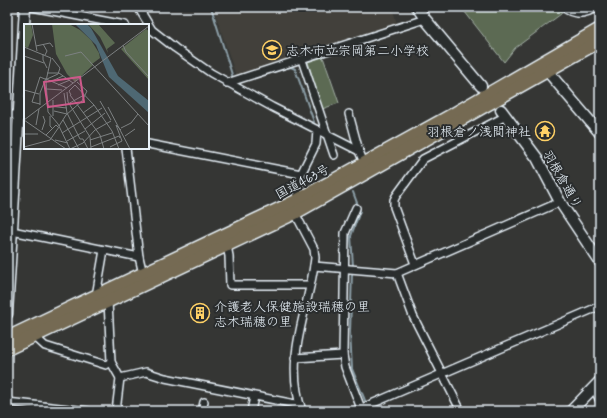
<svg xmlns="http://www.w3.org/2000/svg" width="607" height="418" viewBox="0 0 607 418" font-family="Mynerve,'Klee One',sans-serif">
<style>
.built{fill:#42413b}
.green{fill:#5b6a52;stroke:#a2aea5}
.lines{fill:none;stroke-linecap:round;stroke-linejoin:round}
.stream{stroke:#8c9fa8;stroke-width:2}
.street-casing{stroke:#e8f1f8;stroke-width:10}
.secondary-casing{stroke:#e8f1f8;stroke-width:13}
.highway-casing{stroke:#e8f1f8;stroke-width:15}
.street{stroke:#2a2d2e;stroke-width:7}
.secondary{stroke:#2a2d2e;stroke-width:10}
.highway{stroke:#746b52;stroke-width:12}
.labels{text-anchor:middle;stroke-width:4;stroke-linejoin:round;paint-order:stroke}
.poi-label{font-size:13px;fill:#e8f1f8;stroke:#2a2d2e;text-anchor:start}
.street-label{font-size:13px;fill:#e8f1f8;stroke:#2a2d2e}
.inset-road{fill:none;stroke:#7d8182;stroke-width:1}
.view{fill:#cd598a;fill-opacity:0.15;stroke:#cd598a;stroke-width:2}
.inset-edge{fill:none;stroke:#e8f1f8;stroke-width:2}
</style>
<rect width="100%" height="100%" fill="#353634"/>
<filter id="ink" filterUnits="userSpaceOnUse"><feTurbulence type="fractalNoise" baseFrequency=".025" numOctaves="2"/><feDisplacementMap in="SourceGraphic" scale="8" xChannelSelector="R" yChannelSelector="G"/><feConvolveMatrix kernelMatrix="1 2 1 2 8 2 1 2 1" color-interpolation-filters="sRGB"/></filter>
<g filter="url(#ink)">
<path class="built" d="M213,7H392L397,24L236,76Z"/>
<g class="green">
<path d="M461,7H564L561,14L515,48L504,62Z"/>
<path d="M323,57L339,103L322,109L308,62Z"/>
</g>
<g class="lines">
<g class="stream">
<path d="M211,7L233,78"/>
<path d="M274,71L291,67L295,69L314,122"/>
<path d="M353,266L351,236L360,211L353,192"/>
<path d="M352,273L350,332L352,369L366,403"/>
<path d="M368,410V411"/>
</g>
<defs>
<g id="street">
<path d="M32,7L125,25"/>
<path d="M138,7L152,30L175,48L211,73L272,107L359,151L364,163"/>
<path d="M563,7C574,16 586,14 597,7"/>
<path d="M302,60L334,155"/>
<path d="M227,83L425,19"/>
<path d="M7,114L19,116"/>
<path d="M349,114L359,151"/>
<path d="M148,144L301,174"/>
<path d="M126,148L139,257L143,274"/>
<path d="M296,201L301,174L316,144L317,130"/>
<path d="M356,208L345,233L343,355L345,367L362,411"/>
<path d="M295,213L314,249L315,258C309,311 283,357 302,411"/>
<path d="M12,231L139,257"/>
<path d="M227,246L229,256L230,285H310"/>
<path d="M415,264L394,207V200L396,196L423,159L506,116"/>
<path d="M314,266L397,273L560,202"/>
<path d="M397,273L413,316L461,411"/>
<path d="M96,296L104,250"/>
<path d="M108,301L111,362L120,378L116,411"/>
<path d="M34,336L45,346L106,365L111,362"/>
<path d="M295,358L343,355"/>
<path d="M120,378L146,372L165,378L300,405"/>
<path d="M594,388L600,401"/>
<path d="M7,402L87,411"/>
<path d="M202,411L204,402"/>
<path d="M251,411L254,397"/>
<path d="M355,411L600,306"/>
</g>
<g id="secondary">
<path d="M417,7L425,19L481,86"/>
<path d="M543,66L600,133"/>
<path d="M501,110L537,158L560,202L600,262"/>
<path d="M7,314L25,7"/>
<path d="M571,411L600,381"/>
</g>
<g id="highway">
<path d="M7,338L296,201L450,116L600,29"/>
<path d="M7,349L295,213L600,41"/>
</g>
</defs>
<use href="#street" class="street-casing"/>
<use href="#secondary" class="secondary-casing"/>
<use href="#highway" class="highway-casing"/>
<use href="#street" class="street"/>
<use href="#secondary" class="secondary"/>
<use href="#highway" class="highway"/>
</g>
</g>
<defs>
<symbol id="school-ring" viewBox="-11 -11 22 22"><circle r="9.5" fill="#2a2d2e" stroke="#ffd166" stroke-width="1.5"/><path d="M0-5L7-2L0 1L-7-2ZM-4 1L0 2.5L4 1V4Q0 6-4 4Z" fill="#ffd166"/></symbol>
<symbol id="temple-ring" viewBox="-11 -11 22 22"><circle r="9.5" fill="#2a2d2e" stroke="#ffd166" stroke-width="1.5"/><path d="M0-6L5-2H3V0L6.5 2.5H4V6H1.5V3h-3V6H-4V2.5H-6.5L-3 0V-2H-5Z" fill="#ffd166"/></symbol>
<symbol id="building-ring" viewBox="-11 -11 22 22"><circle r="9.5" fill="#2a2d2e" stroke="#ffd166" stroke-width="1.5"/><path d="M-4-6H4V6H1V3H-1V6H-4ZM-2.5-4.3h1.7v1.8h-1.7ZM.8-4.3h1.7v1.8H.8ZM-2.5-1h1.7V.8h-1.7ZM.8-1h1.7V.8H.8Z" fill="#ffd166"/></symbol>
</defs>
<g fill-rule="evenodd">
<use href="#school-ring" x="261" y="39" width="22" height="22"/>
<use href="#temple-ring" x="534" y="120" width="22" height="22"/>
<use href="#building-ring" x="189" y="302" width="22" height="22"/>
</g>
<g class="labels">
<g class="poi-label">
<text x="286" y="55">志木市立宗岡第二小学校</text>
<text x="531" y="136" text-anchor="end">羽根倉ノ浅間神社</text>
<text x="214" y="311">介護老人保健施設瑞穂の里<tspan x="214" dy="15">志木瑞穂の里</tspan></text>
</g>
<g class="street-label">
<text transform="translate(563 179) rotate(60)" y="5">羽根倉通り</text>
<text transform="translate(302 181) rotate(-28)" y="5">国道463号</text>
</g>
</g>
<g transform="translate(24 24)">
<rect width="125" height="125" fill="#353634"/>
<path d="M0,0H7L9,11L4,24L0,22ZM28,0H45L56,6L67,16L75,29L76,34L68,40L36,4L69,41L51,58L43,50L32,30ZM64,0H74L91,19L83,25L84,29L76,13ZM122,5L125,7V56L97,25Z" fill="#5b6a52"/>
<path d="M51,0H63L67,4L94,52L125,77V89L85,53L72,21Z" fill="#4e6873"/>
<path class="inset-road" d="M8,0L13,27M19,20L23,27L21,31M99,21L102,28L125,53M12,22L26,19L29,23M0,23L27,34L22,57L24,88L34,100L46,125M19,30V36L23,44M0,32L20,39M41,32L57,28L125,102M23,49H35L49,59M22,55L43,64M23,55L34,50L36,44L28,34M28,57L39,52M34,61L46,56M51,61L70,81L88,107L95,125M23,65L38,66M0,66L15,70M43,68L44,78L66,113L67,125M40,69L43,89M46,71L76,111L80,125M47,71L45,67L51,61M29,76V92M76,77L87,96M16,80L8,78L16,53L21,55M44,80L60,71M16,81V69L22,54M24,82L43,84M84,83L106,125M30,87L43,90M43,89L56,115H59L64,125M59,89L70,81M26,92V102L29,105M0,96L125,2M0,96L42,125M39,96L55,125M12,101L15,85M35,102L42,91L58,77L63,67L53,58M97,104L107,99L114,90M61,105L81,89M18,106L21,97L19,92M38,109L78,84M0,110H14M22,111L32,101L34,103M101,112L111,105M31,116L44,119M66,116L88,109M43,117L61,107M0,123L26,116L35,103M67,123L95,112L96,114M86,123L98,117L92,101L97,106M46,125L59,119L71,106L87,97"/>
<path class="view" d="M56,53L60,78L24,83L20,58Z"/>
<rect width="125" height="125" class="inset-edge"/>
</g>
<rect width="607" height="418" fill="none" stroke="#2a2d2e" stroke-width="24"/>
<rect x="12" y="12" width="583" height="394" fill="none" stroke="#e8f1f8" stroke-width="1.5" filter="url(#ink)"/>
</svg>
